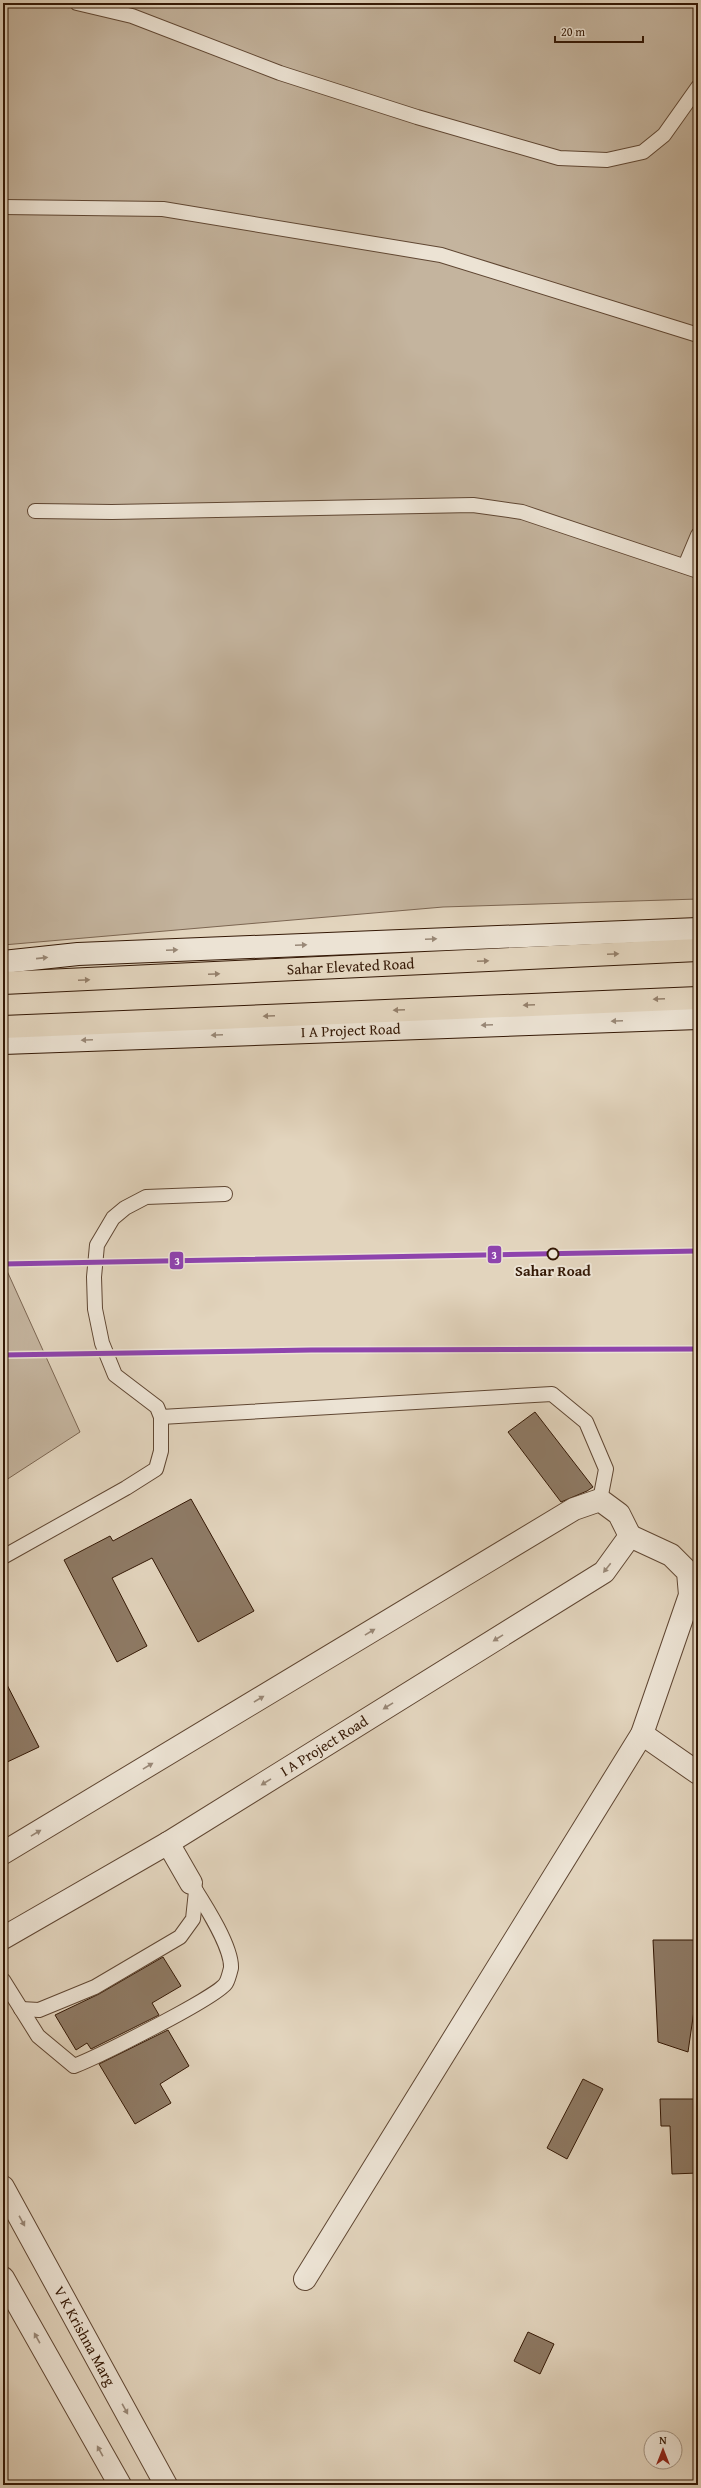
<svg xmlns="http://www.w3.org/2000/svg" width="701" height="2488" viewBox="0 0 701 2488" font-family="'Gentium Book Plus',serif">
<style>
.grass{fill:#c4b49e;stroke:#7c6652}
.building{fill:#8e7a65;stroke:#341805}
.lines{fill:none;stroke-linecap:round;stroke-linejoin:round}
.service-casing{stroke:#604733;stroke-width:16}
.minor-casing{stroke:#604733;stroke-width:24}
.tertiary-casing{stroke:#604733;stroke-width:24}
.secondary-casing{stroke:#341805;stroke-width:24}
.primary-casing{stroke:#341805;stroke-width:24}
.service{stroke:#ece3d4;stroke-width:14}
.minor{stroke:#ece3d4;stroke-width:22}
.tertiary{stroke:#ece3d4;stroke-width:22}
.secondary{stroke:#ece3d4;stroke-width:22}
.primary{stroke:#e2d4bd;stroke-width:22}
.metro-1-casing{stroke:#ece3d4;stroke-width:8}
.metro-1{stroke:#8e44ad;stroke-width:5}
.oneway{fill:#987}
.oneway2{fill:#947f6a}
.stop-dot{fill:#ece3d4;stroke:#341805;stroke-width:2}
.labels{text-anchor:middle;stroke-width:4;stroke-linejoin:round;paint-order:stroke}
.street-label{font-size:15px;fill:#341805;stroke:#ece3d4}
.stop-label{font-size:15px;font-weight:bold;fill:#341805;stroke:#ece3d4}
.line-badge{stroke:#ece3d4;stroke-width:1.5}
.badge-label{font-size:11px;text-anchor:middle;font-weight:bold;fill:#fff}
</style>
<rect width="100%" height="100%" fill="#e2d4bd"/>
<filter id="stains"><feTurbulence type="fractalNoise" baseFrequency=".005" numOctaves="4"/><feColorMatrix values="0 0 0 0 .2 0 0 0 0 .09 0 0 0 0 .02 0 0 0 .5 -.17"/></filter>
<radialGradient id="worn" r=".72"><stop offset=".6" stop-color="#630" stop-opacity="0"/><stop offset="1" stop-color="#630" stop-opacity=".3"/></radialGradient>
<g class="grass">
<path d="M3,3H698V899L443,907L3,945Z"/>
<path d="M3,1262L80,1432L3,1482Z"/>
</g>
<g class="building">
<path d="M535,1412L593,1487L587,1491L561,1502L508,1432Z"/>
<path d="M191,1499L254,1611L198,1642L152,1558L112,1578L147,1646L117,1662L64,1560L110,1536L113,1541Z"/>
<path d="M3,1677L39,1747L3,1764Z"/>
<path d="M653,1940H698V1983L688,2052L658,2042Z"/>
<path d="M163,1957L181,1986L152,2003L159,2015L91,2049L87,2043L76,2050L55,2015L99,1994Z"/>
<path d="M168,2030L189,2066L160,2084L171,2103L135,2124L99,2064Z"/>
<path d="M583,2079L603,2089L567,2159L547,2148Z"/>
<path d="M660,2099H698V2173L672,2174L670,2126H661Z"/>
<path d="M528,2332L554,2344L540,2374L514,2361Z"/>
</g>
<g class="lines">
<defs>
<g id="service">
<path d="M77,3L132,16L280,73L417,117L559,158L607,160L643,152L664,135L698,87"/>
<path d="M3,207L163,209L441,255L698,335"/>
<path d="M35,511L112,512L473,505L522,512L698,571"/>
<path d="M685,566L698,535"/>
<path d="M161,1417L552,1394L586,1422L606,1469L600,1500"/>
<path d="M3,1557L126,1488L156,1469L161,1451V1417L157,1407L115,1375L102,1343L95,1309L94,1277L97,1245L113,1218L125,1208L146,1197L225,1194"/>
<path d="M3,1980L38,2036L74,2066C95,2058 218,1997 226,1983C228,1980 230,1972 231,1968C232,1946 203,1902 191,1883"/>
<path d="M21,2009L39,2010L95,1987L180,1937L193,1919L196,1891"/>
</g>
<g id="minor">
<path d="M642,1734L698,1773"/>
<path d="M168,1843L191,1883"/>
<path d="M305,2279L642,1734L690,1595L688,1572L671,1555L630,1536"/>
</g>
<g id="tertiary">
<path d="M3,1853L574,1509L600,1500L619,1514L630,1536L604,1572L168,1843L3,1938"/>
<path id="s1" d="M3,2187L166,2485"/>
<path d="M3,2278L120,2485"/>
</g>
<g id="secondary">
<path d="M3,962L78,954L698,929"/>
<path id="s2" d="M3,1043L698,1018"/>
</g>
<g id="primary">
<path id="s3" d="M3,983L698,950"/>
<path d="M3,1027L698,998"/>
</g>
</defs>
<use href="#service" class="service-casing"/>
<use href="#minor" class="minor-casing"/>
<use href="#tertiary" class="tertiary-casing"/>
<use href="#secondary" class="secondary-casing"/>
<use href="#primary" class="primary-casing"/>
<use href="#service" class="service"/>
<use href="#minor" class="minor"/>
<use href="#tertiary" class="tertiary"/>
<use href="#secondary" class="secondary"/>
<use href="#primary" class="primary"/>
<defs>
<g id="metro-1">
<path d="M3,1264L698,1251"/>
<path d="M3,1355L311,1350L698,1349"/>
</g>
</defs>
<use href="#metro-1" class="metro-1-casing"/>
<use href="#metro-1" class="metro-1"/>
</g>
<defs><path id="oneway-solid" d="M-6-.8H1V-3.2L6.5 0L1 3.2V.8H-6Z"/></defs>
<g class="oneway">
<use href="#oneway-solid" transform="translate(431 939) rotate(-2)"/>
<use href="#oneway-solid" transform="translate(301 945) rotate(-2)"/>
<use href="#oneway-solid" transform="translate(172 950) rotate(-2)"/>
<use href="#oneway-solid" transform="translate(42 958) rotate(-6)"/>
<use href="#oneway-solid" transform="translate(617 1021) rotate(178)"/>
<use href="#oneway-solid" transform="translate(487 1025) rotate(178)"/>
<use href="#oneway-solid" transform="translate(217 1035) rotate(178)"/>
<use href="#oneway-solid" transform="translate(87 1040) rotate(178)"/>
<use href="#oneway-solid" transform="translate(607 1568) rotate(128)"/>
<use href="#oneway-solid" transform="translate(370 1632) rotate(-31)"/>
<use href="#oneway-solid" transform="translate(498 1638) rotate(148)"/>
<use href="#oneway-solid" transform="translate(259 1699) rotate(-31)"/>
<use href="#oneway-solid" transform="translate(388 1706) rotate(148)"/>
<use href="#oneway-solid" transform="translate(148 1766) rotate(-31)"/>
<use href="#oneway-solid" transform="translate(266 1782) rotate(148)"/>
<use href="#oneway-solid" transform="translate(36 1833) rotate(-31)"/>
<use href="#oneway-solid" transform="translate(22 2221) rotate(61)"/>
<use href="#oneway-solid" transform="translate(37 2338) rotate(-119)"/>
<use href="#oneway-solid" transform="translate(125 2409) rotate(61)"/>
<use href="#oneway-solid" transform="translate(100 2451) rotate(-119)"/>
</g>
<g class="oneway2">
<use href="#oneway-solid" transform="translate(613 954) rotate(-3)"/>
<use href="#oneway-solid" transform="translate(483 961) rotate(-3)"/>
<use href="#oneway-solid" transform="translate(214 974) rotate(-2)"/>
<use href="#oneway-solid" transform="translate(84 980) rotate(-2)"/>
<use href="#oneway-solid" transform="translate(659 999) rotate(178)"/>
<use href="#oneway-solid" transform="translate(529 1005) rotate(178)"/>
<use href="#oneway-solid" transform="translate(399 1010) rotate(178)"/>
<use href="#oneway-solid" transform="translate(269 1016) rotate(178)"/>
</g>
<circle class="stop-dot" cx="553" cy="1254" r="5.5"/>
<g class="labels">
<g class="street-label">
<text dy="5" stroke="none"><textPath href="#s3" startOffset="348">Sahar Elevated Road</textPath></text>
<text dy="5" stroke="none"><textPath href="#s2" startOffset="348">I A Project Road</textPath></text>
<text transform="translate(324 1746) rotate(-32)" y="5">I A Project Road</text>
<text dy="5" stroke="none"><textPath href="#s1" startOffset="170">V K Krishna Marg</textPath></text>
</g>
<g class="stop-label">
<text x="553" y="1276">Sahar Road</text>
</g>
</g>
<g class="line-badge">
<rect x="487" y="1245" width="15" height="19" rx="4" fill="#8e44ad"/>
<rect x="169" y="1251" width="15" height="19" rx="4" fill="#8e44ad"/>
</g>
<g class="badge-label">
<text x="494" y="1259">3</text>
<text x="177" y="1265">3</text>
</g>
<rect width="701" height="2488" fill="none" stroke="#e2d4bd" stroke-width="16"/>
<rect x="4" y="4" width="693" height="2480" fill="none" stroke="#341805" stroke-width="2"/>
<rect x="8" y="8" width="685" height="2472" fill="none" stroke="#341805"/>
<g transform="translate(663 2450)"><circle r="19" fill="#ece3d4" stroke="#a29281"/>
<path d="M0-3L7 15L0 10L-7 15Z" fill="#8f2418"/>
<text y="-6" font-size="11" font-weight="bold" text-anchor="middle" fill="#341805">N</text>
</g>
<path d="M555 36v6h88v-6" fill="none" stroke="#341805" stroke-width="2"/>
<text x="561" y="36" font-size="12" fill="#341805" stroke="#ece3d4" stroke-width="3" paint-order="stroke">20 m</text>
<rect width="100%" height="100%" filter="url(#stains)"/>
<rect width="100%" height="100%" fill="url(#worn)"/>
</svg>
